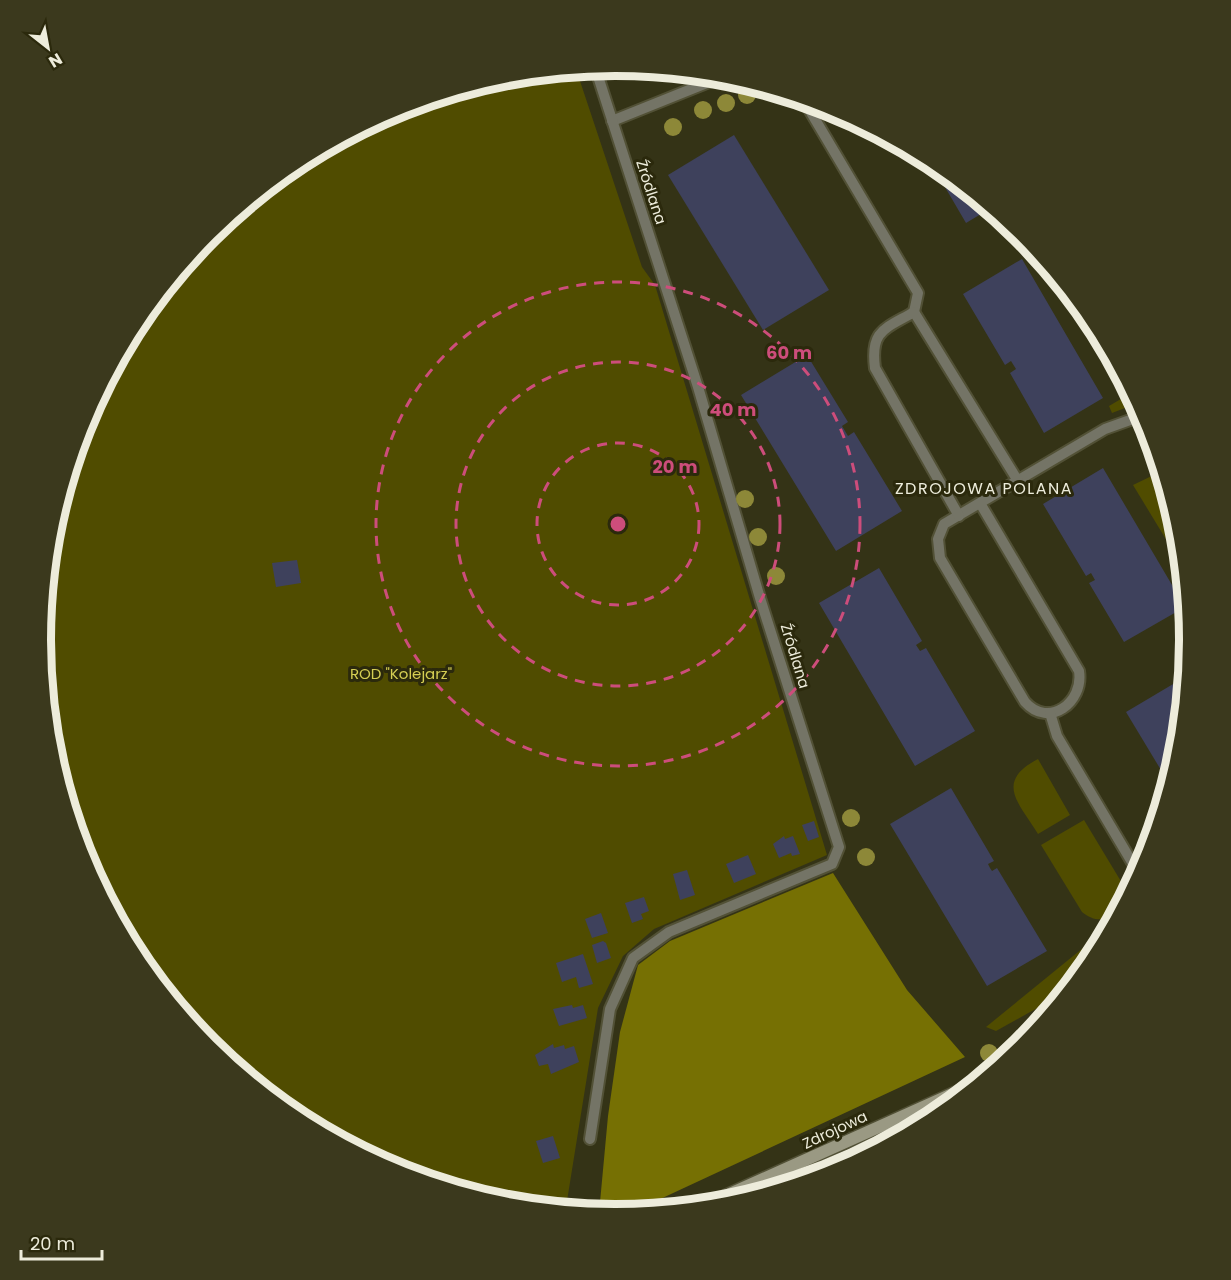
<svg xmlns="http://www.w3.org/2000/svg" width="1231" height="1280" viewBox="0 0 1231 1280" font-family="Poppins,sans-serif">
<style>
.green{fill:#504c00}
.forest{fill:#767003}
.building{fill:#3e415c}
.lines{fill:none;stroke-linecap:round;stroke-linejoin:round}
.lane-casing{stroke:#525136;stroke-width:14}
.secondary-casing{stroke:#525136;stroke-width:15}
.lane{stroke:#747466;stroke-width:10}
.secondary{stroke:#9a9983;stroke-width:12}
.tree{fill:#8d8838}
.ring{fill:none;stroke:#cd4d7b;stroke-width:3;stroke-dasharray:10 8}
.labels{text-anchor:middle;stroke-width:6;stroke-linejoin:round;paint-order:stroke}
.street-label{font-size:15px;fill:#edecdb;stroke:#2b290c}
.park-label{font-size:15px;fill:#d5ce53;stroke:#2b290c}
.neighbourhood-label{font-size:16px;letter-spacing:1.5px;fill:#edecdb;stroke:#2b290c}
.rim{fill:none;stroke:#edecdb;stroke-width:8}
.centre{fill:#cd4d7b;stroke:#2b290c;stroke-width:3}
.ring-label{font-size:18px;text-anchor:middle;font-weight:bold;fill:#cd4d7b;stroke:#2b290c;stroke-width:6;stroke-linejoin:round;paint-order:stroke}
</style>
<rect width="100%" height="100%" fill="#343316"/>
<g class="green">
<path d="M576,69L642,267L655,285L827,855L654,929L623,956L598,1008L567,1201L558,1209L503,1204L395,1171L296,1118L209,1046L137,959L84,860L51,752L41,640L52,527L84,420L138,320L209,233L296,162L396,109L504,76Z"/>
<path d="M1043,259L1094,321L1138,403L1112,413L1109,406L1126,396Z"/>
<path d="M1162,471L1180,528L1184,569L1133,485Z"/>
<path d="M1038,759L1070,815L1038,834C1019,803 994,782 1038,759Z"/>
<path d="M1084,820L1128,893C1122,914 1102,929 1082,912L1041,845Z"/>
<path d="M1094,939L1104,940L1093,960L1068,991L996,1031L986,1027Z"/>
</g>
<path class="forest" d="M833,873L907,990L965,1057L628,1214L599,1213L608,1116L620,1032L638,965L670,941Z"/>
<g class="building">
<path d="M734,135L829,290L763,330L668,175Z"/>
<path d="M928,158L935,162L991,208L966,223Z"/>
<path d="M1022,259L1103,398L1044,433L1010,373L1016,369L1011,361L1005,365L963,294Z"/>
<path d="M807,355L848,422L842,426L848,436L854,432L902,511L836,551L741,395Z"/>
<path d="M1103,468L1185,607L1124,642L1089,583L1095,580L1091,573L1086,576L1043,504Z"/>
<path d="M297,560L301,583L276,587L272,563Z"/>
<path d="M879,568L922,641L916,645L920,651L926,648L975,731L915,766L819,603Z"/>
<path d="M1185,677L1179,753L1170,785L1126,712Z"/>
<path d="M951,788L994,861L988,864L990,868L992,871L997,868L1047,951L987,986L890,824Z"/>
<path d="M814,821L819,837L808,841L802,825Z"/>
<path d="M784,836L785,839L793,836L800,854L792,856L791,853L779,858L773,844Z"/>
<path d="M748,855L756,874L734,883L726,864Z"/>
<path d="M687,870L695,895L680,900L673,874Z"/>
<path d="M644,897L649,911L641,914L643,919L632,923L625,903Z"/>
<path d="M601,913L608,933L592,938L585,919Z"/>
<path d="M603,941L606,943L611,958L597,963L592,945Z"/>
<path d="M583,954L593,984L579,988L576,977L562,982L556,963Z"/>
<path d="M572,1005L573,1008L583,1005L587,1018L559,1026L553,1009Z"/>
<path d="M553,1044L554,1048L564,1045L565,1049L574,1046L579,1062L551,1074L548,1064L539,1066L535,1055Z"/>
<path d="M553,1136L560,1158L543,1163L536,1141Z"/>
</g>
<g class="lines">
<defs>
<g id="lane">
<path d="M803,99L918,293L914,312"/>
<path d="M612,121L724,76"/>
<path d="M980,503L1079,671C1084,702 1049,729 1025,702L940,558L938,539L944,524L1105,429L1144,415"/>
<path d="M959,516L875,368C870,330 885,329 914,312L1018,481"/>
<path d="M1050,713L1057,736L1139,874"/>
<path d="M590,1139L610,1009L633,958L669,932L832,864L839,847L760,598L698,387L595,67"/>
</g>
<path id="secondary" d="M703,1206L979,1082"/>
</defs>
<use href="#lane" class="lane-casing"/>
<use href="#secondary" class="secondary-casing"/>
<use href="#lane" class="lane"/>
<use href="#secondary" class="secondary"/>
</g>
<g class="tree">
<circle cx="747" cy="95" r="9"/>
<circle cx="726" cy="103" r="9"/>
<circle cx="703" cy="110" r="9"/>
<circle cx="673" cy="127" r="9"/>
<circle cx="745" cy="499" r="9"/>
<circle cx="758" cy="537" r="9"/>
<circle cx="776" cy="576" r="9"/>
<circle cx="851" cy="818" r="9"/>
<circle cx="866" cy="857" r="9"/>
<circle cx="989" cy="1053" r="9"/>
</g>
<g class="ring">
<circle cx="618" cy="524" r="81"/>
<circle cx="618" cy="524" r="162"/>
<circle cx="618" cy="524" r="242"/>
</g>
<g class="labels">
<g class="street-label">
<text transform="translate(651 192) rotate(72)" y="5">Źródlana</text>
<text transform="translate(795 656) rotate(73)" y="5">Źródlana</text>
<text transform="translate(835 1130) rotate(-25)" y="5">Zdrojowa</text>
</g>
<g class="park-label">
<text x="401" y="679">ROD "Kolejarz"</text>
</g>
<g class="neighbourhood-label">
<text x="984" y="494">ZDROJOWA POLANA</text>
</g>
</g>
<path d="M0 0H1231V1280H0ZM51 640a564 564 0 1 1 1128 0a564 564 0 1 1-1128 0Z" fill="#3b391d" fill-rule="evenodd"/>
<path class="rim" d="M51 640a564 564 0 1 1 1128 0a564 564 0 1 1-1128 0Z"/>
<circle cx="618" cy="524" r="9" class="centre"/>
<g class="ring-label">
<text x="789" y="359">60 m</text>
<text x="733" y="416">40 m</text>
<text x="675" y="473">20 m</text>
</g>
<g transform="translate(48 48) rotate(149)" stroke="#2b290c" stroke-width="4.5" paint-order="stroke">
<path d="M0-4.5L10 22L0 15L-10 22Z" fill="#edecdb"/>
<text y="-9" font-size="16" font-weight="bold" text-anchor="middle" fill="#edecdb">N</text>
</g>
<path d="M21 1250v9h81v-9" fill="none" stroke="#edecdb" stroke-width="3"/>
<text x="30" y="1250" font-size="18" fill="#edecdb" stroke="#2b290c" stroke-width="4.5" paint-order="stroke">20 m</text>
</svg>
